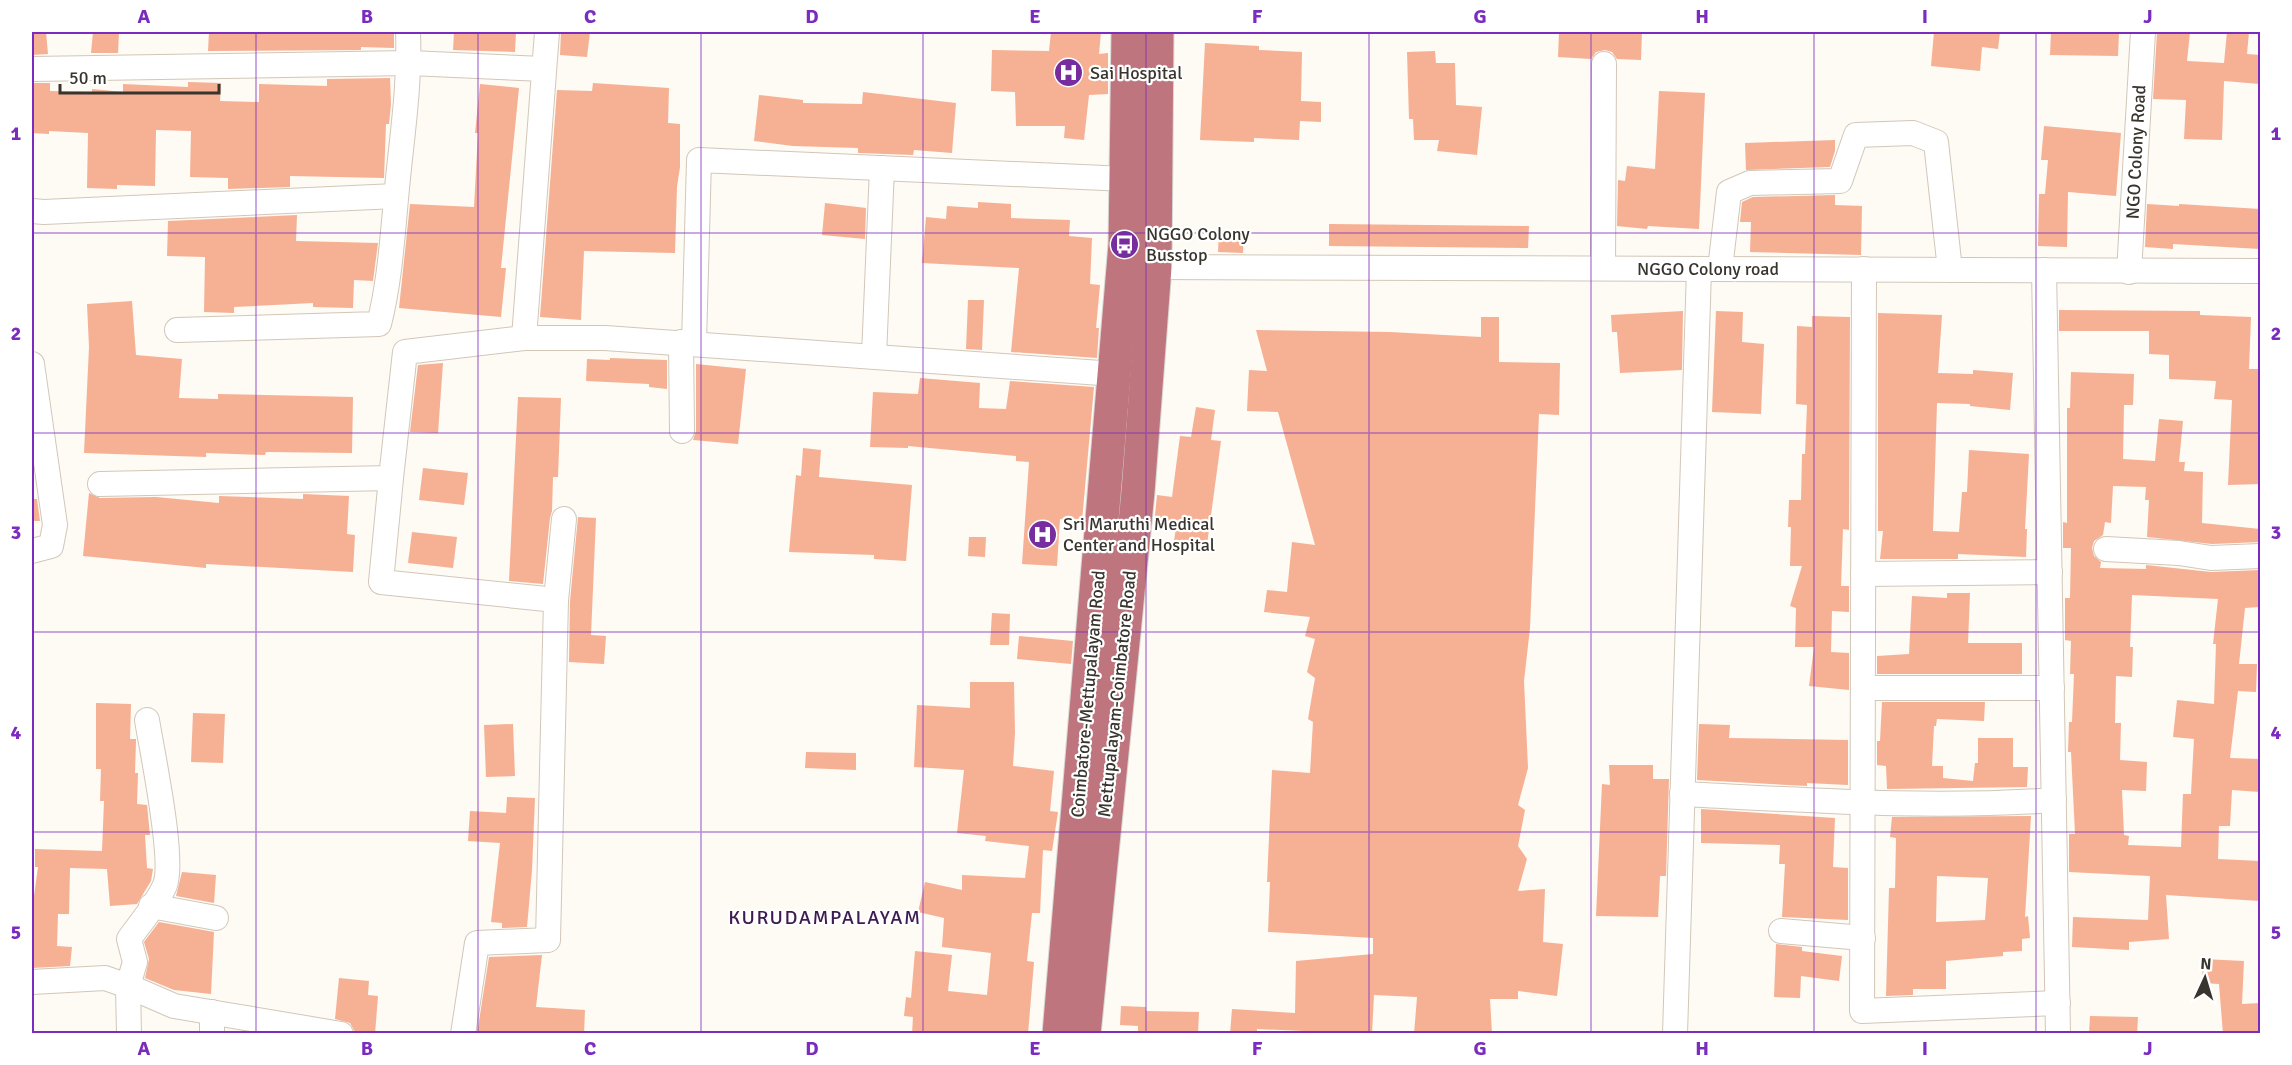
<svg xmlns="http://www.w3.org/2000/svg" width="2292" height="1065" viewBox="0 0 2292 1065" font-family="Signika,sans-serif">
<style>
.building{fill:#f6b094;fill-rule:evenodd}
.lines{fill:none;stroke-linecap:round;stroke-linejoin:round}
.minor-casing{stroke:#d1c7b9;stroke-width:26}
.highway-casing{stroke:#d7d6d5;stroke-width:35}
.minor{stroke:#fff;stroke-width:24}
.highway{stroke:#be757e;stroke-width:33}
.grid{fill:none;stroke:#7b2cbf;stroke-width:1.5;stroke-opacity:0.55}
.labels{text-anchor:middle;stroke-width:4.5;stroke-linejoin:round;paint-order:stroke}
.poi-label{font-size:18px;fill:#38342e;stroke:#fff;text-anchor:start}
.street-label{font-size:18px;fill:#38342e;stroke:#fff}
.neighbourhood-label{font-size:20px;letter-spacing:1.5px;fill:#3e1b51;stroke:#fff}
.neatline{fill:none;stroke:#7b2cbf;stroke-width:2}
.grid-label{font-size:20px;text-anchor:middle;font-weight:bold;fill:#7b2cbf}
</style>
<rect width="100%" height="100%" fill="#fefaf4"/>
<g class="building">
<path d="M32,32H46L48,54L32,55Z"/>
<path d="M93,32H119L118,53H91Z"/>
<path d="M209,32H394V48L361,47V50L208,51Z"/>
<path d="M454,32H516L515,52L453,50Z"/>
<path d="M561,32H590L587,57L560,55Z"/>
<path d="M1051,32H1101L1099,54L1108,53V94L1089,95L1084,140L1064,138L1065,126H1016L1015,92L991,91L992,50L1049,51Z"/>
<path d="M1559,32H1642L1641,60L1617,59L1612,52L1605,50L1596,52L1591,59L1558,57Z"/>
<path d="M1934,32H2000L1998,49L1982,47L1980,71L1931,66Z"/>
<path d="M2051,32H2119L2118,56L2050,55Z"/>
<path d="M2157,32H2190L2187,61L2224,63L2227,32H2249L2247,54L2260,55V84L2224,81L2222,140L2184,139L2186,100L2153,99Z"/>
<path d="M1205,43L1259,46V50L1302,52L1301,101L1321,102V122L1300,121L1299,140L1254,138V142L1200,140Z"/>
<path d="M1435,51L1436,63H1455L1456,105L1482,107L1477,155L1437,151L1439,140H1414L1413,119H1409L1407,52Z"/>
<path d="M390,78L391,104L389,124H386L384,178L290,176V187L228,189V178L190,177L191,131L156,130L155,186L117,185V189L87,188L88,133L49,131V134L32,133V83H50V91L92,92V89L123,92V84L188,87V82L221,83L220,101L259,102V84L327,86V79Z"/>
<path d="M593,83L669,88L668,123L680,124V167L677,187L675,253L584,251L581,320L540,317L557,90L592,91Z"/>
<path d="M480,84L519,88L501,268H506L501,317L399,308L410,204L474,207L478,133H475Z"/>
<path d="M1659,91L1705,93L1699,229L1648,226L1647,229L1617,226L1618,180L1625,181L1627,166L1655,169Z"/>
<path d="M863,92L956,103L952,153L914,150L913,155L858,153V148L793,146L754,141L759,95L803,100V103L862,104Z"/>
<path d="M2044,126L2121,133L2116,196L2068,192L2067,247L2038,246L2039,194H2045L2048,160H2041Z"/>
<path d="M1835,140V151L1830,167L1746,170L1745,143Z"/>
<path d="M1835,195V205L1862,206L1861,255L1750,252L1751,222H1740L1742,202L1753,197Z"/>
<path d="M978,202L1011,204V218L1070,220L1069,236L1092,238L1090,284L1100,285L1096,328H1099L1097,358L1011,352L1019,268L922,263L926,217L946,219L947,206L978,208Z"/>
<path d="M825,203L866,208L865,239L822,235Z"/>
<path d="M2147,204L2179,206V204L2260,209V249L2173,244V249L2145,247Z"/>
<path d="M297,215L296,241L378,243L373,281L354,280L353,308L313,307V303L234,307V313L204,312L205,257L167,256L168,221Z"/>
<path d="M1329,224L1529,226L1528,248L1329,246Z"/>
<path d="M1219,230L1244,231L1243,253L1218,252Z"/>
<path d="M968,300H984L982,350L966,349Z"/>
<path d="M132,301L136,355L182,359L179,398L218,399V394L353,397L352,453L266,452L265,455L206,453V457L84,453L89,347L87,304Z"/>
<path d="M2059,310L2200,311V315L2251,317L2249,369H2260V451H2258L2260,484L2228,485L2232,400L2214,399L2216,381L2169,379V355L2149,354V331H2059Z"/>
<path d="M1683,311L1682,370L1620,373L1617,332H1612L1611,315Z"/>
<path d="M1716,311L1743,312L1742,342L1764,344L1761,414L1712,412Z"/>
<path d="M1878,313L1942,315L1938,373L1973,374V370L2013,373L2010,410L1970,406V404L1937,403L1933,531L1959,532L1962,492H1967L1969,450L2029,454L2025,529H2027L2026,557L1958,554V559H1880L1883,531H1878Z"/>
<path d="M1812,316L1850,317L1849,530L1843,529L1841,586H1849V612L1832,611L1831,652L1849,653V690L1809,686L1814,647H1795L1796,608L1790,606L1802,566H1790L1791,527H1788L1789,500H1801L1802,454H1805L1807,405L1796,404L1797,326L1812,327Z"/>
<path d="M1481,317H1499V362L1560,363L1559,415L1539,414L1530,628L1524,681L1528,768L1518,805L1525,810L1518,846L1527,859L1518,891L1545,889L1543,942L1563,944L1557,996L1518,991V999H1490L1492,1034H1414L1417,997L1374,995L1372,1034L1257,1029V1034H1230L1232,1009L1295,1013L1296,961L1373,954V938L1268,932L1270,882H1267L1272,770L1310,773L1313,722L1308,719L1315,678L1307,672L1315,639L1305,636L1310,617L1264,612L1267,590L1287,592L1292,542L1315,545L1278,412L1247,411L1249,370L1267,371L1256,330L1390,332L1481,337Z"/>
<path d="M610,358L667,360V389L649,387V384L586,381L587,359L610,360Z"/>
<path d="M443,363L438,433L410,432L418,365Z"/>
<path d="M696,364L746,369L738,444L693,440L696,431Z"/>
<path d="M2071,372L2134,374L2133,405H2124L2123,459L2155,461L2159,419L2183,421L2179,462H2185L2184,471L2203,472L2202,523L2260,529V542L2212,544L2147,537L2149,500H2145L2146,487L2113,486L2111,523L2105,522L2103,535L2094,541L2092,548L2094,556L2101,562L2100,568L2146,569V565L2211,572L2260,570L2259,607L2245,608L2239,664H2257L2256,692L2238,691L2230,758L2260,759V792L2232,790L2230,826H2219L2218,859L2260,861V901L2166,895L2169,939L2129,942V950L2072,947L2073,917L2148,920L2150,876L2069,872V834H2075L2071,752H2068L2069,722H2072L2074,674H2070L2071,641L2065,640V598H2070L2071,548H2063V522L2067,523V408H2070ZM2132,595L2218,599L2213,644H2216L2214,704L2177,700L2173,737L2194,739L2191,794H2183L2181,847L2128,845L2129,836L2124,835L2122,790L2146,791L2147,762L2120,760L2121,723H2115L2116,676L2132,677L2133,647H2130Z"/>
<path d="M920,378L980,383L979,408L1006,409L1010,381L1094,387L1082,521L1060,519L1057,566L1022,564L1029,462L1016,461V456L908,446V448L870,447L873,392L918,394Z"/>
<path d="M518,397L561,398L558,477H553L552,511L550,518L543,584L509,581Z"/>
<path d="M1196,407L1215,410L1211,440L1221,441L1206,552L1173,547L1176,528L1154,525L1157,495L1172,497L1180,436L1191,437Z"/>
<path d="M803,448L821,450L819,477L912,485L906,561L874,559V555L789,552L796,475L801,476Z"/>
<path d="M423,468L468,473L464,505L419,500Z"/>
<path d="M89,493L100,498L156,497L219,503V496L303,499V494L349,496L347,534L355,535L353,572L206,564V568L83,556Z"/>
<path d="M32,499H37L40,521H32Z"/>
<path d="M578,517L596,518L591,635L606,636L604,664L569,662L570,601Z"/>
<path d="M412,532L457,537L453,568L408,563Z"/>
<path d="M969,537H986L985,557L968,556Z"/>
<path d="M1947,593H1970L1968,643H2022V674H1877V656L1909,654L1912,596L1947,598Z"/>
<path d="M992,613L1010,614L1009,645H990Z"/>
<path d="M1019,636L1073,641L1071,664L1017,659Z"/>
<path d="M970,682H1014L1015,733L1013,766L1054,771L1050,811L1058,812L1052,851L1043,850L1040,913H1032L1027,961L1034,962L1028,1034H912L913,1017L904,1016L906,997L911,998L915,951L952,955L948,991L987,995L991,953L942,947L944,918L918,912L925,882L962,890V875L1025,878L1029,846L985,841L986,836L957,833L964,770L914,767L917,705L970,708Z"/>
<path d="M1882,702H1985L1984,721L1937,719L1936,726H1934L1932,766H1943V778L1973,781L1975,763H1978V738H2013V767H2028L2027,787L1887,789L1886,766L1877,765V741H1880Z"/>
<path d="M96,703L131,704L130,739H136V741L135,773H138L137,804L147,805L150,835H145L147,868L153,869L151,881L137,904L110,906L107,869L70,868L69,914H58L57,946L72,947L70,966L32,968L33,903L38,867H35V849L102,851L104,801H100L101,769H96Z"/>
<path d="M193,713L225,714L223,763L191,762Z"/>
<path d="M513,724L515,776L486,777L484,725Z"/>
<path d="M1699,724L1730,725L1729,738L1848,740V785L1807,783V786L1697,780Z"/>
<path d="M806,752L856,753V770L805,768Z"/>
<path d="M1609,765H1653V779H1669L1666,876H1660L1658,917L1596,916L1602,784L1610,785Z"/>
<path d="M507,797L535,798L532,870L527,927L502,928V923L491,922L500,843L468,841L470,811L506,813Z"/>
<path d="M1701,809L1835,818L1833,867L1848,868V920L1782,917L1785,864H1779L1780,845L1701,843Z"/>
<path d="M2031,816L2025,917L2028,916L2030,938L2022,939V951L2003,952V956L1946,961V989H1913V995L1886,996L1889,888H1895L1896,838L1890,837L1892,817ZM1937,876L1988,878L1985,920L1936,922Z"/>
<path d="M182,872L216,875L214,903L176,896Z"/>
<path d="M159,922L214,932L211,994L174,990L145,978L149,959L144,942Z"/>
<path d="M1776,944L1802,947V951L1842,956L1839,981L1801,976L1800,998L1774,997Z"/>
<path d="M542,955L536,1007L585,1010L584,1034H477L489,957Z"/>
<path d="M2203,959L2244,961L2242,1004L2260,1003L2259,1034H2223L2219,984L2202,983Z"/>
<path d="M339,978L369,981L368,995L378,996L375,1034L355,1032L350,1023L335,1019Z"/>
<path d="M1121,1006L1146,1007V1011L1199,1012L1198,1034H1138V1026L1120,1025Z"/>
<path d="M2090,1016L2138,1017L2137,1034H2089Z"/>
</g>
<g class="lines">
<defs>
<g id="minor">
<path d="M32,69L410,63L544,69"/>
<path d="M32,211L44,212L396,196"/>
<path d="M1155,267L2260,271"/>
<path d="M1603,268L1604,64"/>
<path d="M1720,269L1729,192L1750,183L1840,181L1856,135L1913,133L1936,142L1950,270"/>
<path d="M1864,269L1862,1011L2058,1003"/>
<path d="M2044,270L2058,1034"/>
<path d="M2129,272L2143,32"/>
<path d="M177,330L379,324C391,277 393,226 398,178C403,129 410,81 408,32"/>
<path d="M524,338L547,32"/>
<path d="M681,342L682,431"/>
<path d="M694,343L699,160L1126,179"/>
<path d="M874,356L882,168"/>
<path d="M32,364L55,525L51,546L32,551"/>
<path d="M391,478L381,582L556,600"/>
<path d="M100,484L391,478L405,352L524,338H605L1115,374"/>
<path d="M2106,549L2179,553L2211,558L2260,556"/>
<path d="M1863,574L2050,572"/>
<path d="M1863,688H2052"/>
<path d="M1682,794C1806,800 1931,809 2054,800"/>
<path d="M151,906L216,918"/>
<path d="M1781,931L1863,938"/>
<path d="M32,982L105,978L128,986L174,1006L341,1034"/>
<path d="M129,1034L128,986L135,962L129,939C141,922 157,904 165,885C175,860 152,751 147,720"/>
<path d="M212,1034V1012"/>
<path d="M463,1034L477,943L548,940L556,600L564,519"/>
<path d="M1675,1034L1699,269"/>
</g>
<g id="highway">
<path d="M1059,1034L1125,244L1128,32"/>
<path d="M1084,1034L1138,492L1155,267L1157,32"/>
</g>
</defs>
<use href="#minor" class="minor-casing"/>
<use href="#highway" class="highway-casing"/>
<use href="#minor" class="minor"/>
<use href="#highway" class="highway"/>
</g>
<path class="grid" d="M256,32V1034M478,32V1034M701,32V1034M923,32V1034M1146,32V1034M1369,32V1034M1591,32V1034M1814,32V1034M2036,32V1034M32,233H2260M32,433H2260M32,632H2260M32,832H2260"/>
<defs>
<symbol id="hospital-disc" viewBox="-11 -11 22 22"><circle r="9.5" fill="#782d9f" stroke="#fff"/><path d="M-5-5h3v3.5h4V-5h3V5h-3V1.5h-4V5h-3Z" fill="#fff"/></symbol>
<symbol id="bus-disc" viewBox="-11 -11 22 22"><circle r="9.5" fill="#782d9f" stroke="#fff"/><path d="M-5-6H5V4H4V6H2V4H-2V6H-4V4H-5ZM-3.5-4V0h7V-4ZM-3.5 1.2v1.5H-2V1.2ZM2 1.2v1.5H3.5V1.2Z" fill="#fff"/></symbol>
</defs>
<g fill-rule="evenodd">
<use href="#hospital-disc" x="1052" y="56" width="33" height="33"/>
<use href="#bus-disc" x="1108" y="228" width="33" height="33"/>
<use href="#hospital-disc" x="1026" y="518" width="33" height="33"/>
</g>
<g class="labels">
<g class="poi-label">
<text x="1090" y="79">Sai Hospital</text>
<text x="1146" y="240">NGGO Colony<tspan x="1146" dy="21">Busstop</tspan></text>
<text x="1063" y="530">Sri Maruthi Medical<tspan x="1063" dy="21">Center and Hospital</tspan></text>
</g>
<g class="street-label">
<text transform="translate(2136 152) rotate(-87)" y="6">NGO Colony Road</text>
<text x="1708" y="275">NGGO Colony road</text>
<text transform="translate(1088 694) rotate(-85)" y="6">Coimbatore-Mettupalayam Road</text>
<text transform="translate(1117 694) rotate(-84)" y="6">Mettupalayam-Coimbatore Road</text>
</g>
<g class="neighbourhood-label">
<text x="825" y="924">KURUDAMPALAYAM</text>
</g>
</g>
<rect width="2292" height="1065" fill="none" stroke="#ffffff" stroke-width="66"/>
<g transform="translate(2205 978) rotate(4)" stroke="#ffffff" stroke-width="4.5" paint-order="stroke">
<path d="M0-4.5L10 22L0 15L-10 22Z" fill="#38342e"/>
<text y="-9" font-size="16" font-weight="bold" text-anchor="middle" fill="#38342e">N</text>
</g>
<path d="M60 84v9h159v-9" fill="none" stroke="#38342e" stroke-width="3"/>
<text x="69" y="84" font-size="18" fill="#38342e" stroke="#ffffff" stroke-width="4.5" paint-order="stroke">50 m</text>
<rect x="33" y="33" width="2226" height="999" class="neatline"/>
<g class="grid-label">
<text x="144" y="23">A</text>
<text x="367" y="23">B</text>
<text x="590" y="23">C</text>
<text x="812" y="23">D</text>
<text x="1035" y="23">E</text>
<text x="1257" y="23">F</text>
<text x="1480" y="23">G</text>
<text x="1702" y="23">H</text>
<text x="1925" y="23">I</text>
<text x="2148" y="23">J</text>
<text x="16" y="140">1</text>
<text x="2276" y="140">1</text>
<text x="16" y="340">2</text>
<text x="2276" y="340">2</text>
<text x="16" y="539">3</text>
<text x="2276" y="539">3</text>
<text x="16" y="739">4</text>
<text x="2276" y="739">4</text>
<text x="16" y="939">5</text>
<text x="2276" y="939">5</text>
<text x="144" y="1055">A</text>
<text x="367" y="1055">B</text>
<text x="590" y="1055">C</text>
<text x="812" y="1055">D</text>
<text x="1035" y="1055">E</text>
<text x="1257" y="1055">F</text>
<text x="1480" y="1055">G</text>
<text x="1702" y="1055">H</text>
<text x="1925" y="1055">I</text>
<text x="2148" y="1055">J</text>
</g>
</svg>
